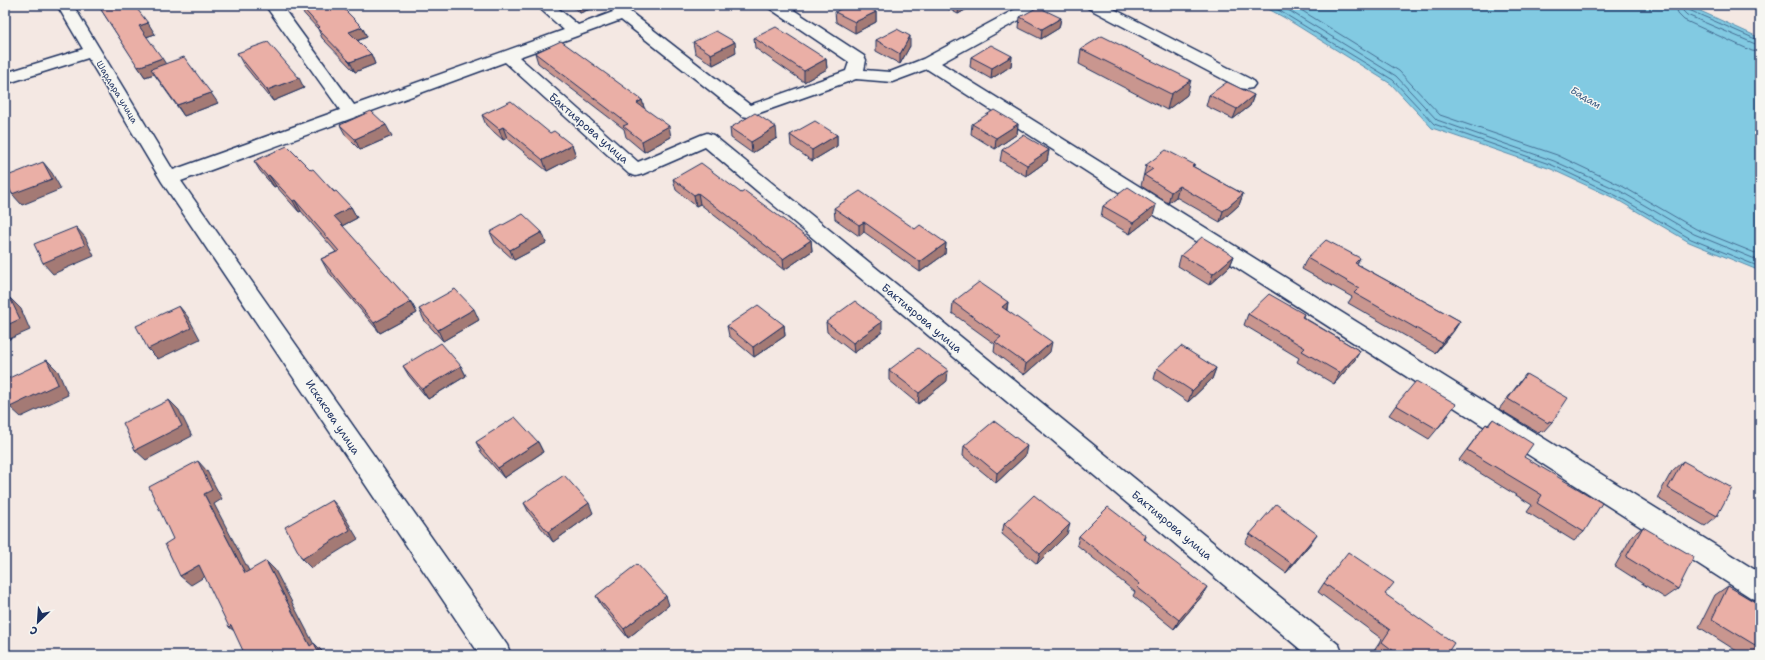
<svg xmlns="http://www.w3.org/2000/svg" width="1765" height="660" viewBox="0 0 1765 660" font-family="'Shantell Sans',sans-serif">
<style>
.water{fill:#82cae2;stroke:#598cad}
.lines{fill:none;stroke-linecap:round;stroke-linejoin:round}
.shore{stroke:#446d93;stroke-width:1}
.minor-casing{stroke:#1b2f5e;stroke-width:3}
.minor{fill:#f6f6f2;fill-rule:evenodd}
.wall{fill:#c9968f;stroke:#1b2f5e}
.shaded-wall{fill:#a47a74;stroke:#1b2f5e}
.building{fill:#eaafa6;stroke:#1b2f5e}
.labels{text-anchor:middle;stroke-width:3;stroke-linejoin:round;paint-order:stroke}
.far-street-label{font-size:9px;fill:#1b2f5e;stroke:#f6f6f2}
.far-water-label{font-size:10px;font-style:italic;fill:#35567f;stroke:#f6f6f2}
.street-label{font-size:11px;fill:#1b2f5e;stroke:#f6f6f2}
</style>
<rect width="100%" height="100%" fill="#f4e8e3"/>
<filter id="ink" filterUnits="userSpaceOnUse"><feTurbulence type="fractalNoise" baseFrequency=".025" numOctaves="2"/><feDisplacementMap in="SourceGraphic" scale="8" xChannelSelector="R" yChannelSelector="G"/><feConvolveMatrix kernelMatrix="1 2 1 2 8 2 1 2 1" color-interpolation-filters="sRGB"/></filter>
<g filter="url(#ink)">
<path class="water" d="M1261,5H1687L1760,38V271L1689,242L1616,199L1551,169L1432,128L1391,84L1285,18Z"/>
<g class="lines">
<g class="shore">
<path d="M1270,5L1393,80L1434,124L1552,165L1617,196L1691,239L1760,267"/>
<path d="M1280,5L1396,76L1437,120L1554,161L1620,191L1694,234L1760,261"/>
<path d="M1293,5L1399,71L1440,115L1557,155L1622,186L1696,229L1760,255"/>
<path d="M1676,5L1678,14L1684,20L1752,51L1760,52"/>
<path d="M1682,5L1683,11L1687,15L1760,46"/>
<path d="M1687,5L1689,10L1760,41"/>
</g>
<defs>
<g id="minor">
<path d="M57,5H73L173,170L340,110L265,5H281L354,105L564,30L536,5H554L578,25L613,12L607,5H624L629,11L750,105L846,71L849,62L769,8L767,5H786L864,56L866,60L864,70L890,72L923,59L1023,5H1043L1041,8L941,63L1760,573V601L1750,597L927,69L892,82L856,79L748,117L742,116L621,20L519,57L638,162L701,135L707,133L713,135L1339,645L1343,655H1307L705,147L643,174L636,176L629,174L505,62L181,181L507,645L511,655H480L162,182L88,58L5,84V73L83,49Z"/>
<path d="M1086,5H1106L1252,80L1255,84L1252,88L1246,89L1240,88L1088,8Z"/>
</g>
</defs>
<use href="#minor" class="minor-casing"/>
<use href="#minor" class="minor"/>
</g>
<g class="wall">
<path d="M98,5L155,34L146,37L165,64L218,103L184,116L154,74L145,77Z"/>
<path d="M296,5H340L362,27L367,37L357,41L371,54L375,64L355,72L322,38L318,29Z"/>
<path d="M570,5H600L580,13Z"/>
<path d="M941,5H974L958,14Z"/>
<path d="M835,12H876V22L855,33L836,22Z"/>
<path d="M1020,17L1061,18L1059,28L1041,39L1019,28Z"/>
<path d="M754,38L826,59L827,69L804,82L755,48Z"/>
<path d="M876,40L910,46L900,64L876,51Z"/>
<path d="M693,42L736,53L713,65L695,53Z"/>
<path d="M1081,49L1187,95L1167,110L1079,64Z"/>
<path d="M237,53L304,88L273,101L243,64Z"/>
<path d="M535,53L642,100L644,108L671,137L644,152L626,137L624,129L538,63Z"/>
<path d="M1012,56L1011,66L991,79L970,67L971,57Z"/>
<path d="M1209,95H1254L1250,106L1233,119L1206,106Z"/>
<path d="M482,115L572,145L576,156L547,171L507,138L503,140L486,125Z"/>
<path d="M972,124H1018L1017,134L995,149L971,134Z"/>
<path d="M340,125L392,136L360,150L346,136Z"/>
<path d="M730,128L777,138L752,153L731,138Z"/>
<path d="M790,135H837V146L812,161L791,146Z"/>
<path d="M1002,150H1049L1047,161L1026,176L1000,161Z"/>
<path d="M254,161L311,170L351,207L357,218L342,226L411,302L417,313L380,333L327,270L321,259L336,252L301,211L299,212L276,186L274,187L260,171Z"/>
<path d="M1146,165L1194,167L1243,194L1239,205L1220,222L1176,197L1168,203L1141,186Z"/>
<path d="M673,179L741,193L811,240L812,251L784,270L700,204L696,206L676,190Z"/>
<path d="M1103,206L1153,216L1130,234L1101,217Z"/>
<path d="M834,208L915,229L946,243L945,254L920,272L864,232L859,236L835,219Z"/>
<path d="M490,232H542L546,243L514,260L495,243Z"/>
<path d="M1181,255L1234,256L1230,266L1209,285L1178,266Z"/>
<path d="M1307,258H1360L1357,264L1460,321L1453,332L1435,353L1348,303L1352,297L1302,269Z"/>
<path d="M953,302H1008L1007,310L1050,352L1024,375L994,352L995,344L952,313Z"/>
<path d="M419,309L479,320L443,341L424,320Z"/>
<path d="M1248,314H1304L1303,317L1360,351L1354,361L1334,384L1297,362L1299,358L1244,325Z"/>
<path d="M826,322L882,332L854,353L827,332Z"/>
<path d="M784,325L785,336L754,357L729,336L727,326Z"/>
<path d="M403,366H461L466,376L428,399L409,376Z"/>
<path d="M1157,368H1216L1212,379L1188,402L1154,379Z"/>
<path d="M889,370L947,381L918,404L889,380Z"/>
<path d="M1526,374L1552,422L1543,432L1541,431L1539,433L1499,409Z"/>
<path d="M1396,405L1449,415L1429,439L1389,415Z"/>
<path d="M1493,419L1584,532L1574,541L1527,512L1532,505L1459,460L1486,424L1488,425Z"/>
<path d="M476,442H538L543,452L504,478L481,452Z"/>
<path d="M964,446L1025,456L996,483L963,456Z"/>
<path d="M1683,461L1717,516L1705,526L1657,498L1672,471Z"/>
<path d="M524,503L593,513L553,542L529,513Z"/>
<path d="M1004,524L1067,534L1037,564L1002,534Z"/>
<path d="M1643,527L1678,589L1665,598L1615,566L1632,536Z"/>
<path d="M1250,534L1311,543L1286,573L1245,543Z"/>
<path d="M1079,536H1146L1145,540L1202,596L1174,629L1133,596L1135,592L1077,545Z"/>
<path d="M1324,583L1446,655H1379L1374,651L1382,639L1318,592Z"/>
<path d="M1728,586L1760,605V655H1743L1699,627L1715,595Z"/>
<path d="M596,596L669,605L628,638L601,605Z"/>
</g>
<g class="shaded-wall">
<path d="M578,5H600L580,13Z"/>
<path d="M959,5H974L958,14Z"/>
<path d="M876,12V22L855,33V22Z"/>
<path d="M1061,18L1059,28L1041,39L1042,29Z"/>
<path d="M148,23L155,34L146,37L139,26Z"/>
<path d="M362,27L367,37L353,42L349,32Z"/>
<path d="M910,36V46L900,64V54Z"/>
<path d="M735,42L736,53L713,65L711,54Z"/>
<path d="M371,54L375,64L355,72L350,62Z"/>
<path d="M1012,56L1011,66L991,79L992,68Z"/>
<path d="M162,58L169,69L145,77L138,67Z"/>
<path d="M826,59L827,69L804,82V71Z"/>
<path d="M299,78L304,88L273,101L267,90Z"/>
<path d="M1191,80L1187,95L1167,110L1171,94Z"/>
<path d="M211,93L218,103L184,116L177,105Z"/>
<path d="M1254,95L1250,106L1233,119L1237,109Z"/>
<path d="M642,100L645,111L637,103Z"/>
<path d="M1018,124L1017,134L995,149L996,138Z"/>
<path d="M386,125L392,136L360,150L355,139Z"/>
<path d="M669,126L671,137L644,152L642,141Z"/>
<path d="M503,127L507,138L503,140L499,129Z"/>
<path d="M776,127L777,138L752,153L751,142Z"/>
<path d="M837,135V146L812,161V150Z"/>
<path d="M572,145L576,156L547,171L543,160Z"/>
<path d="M1049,150L1047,161L1026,176L1027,165Z"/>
<path d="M43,162L52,173L61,189L22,205L12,194Z"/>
<path d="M269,175L276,186L274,187L267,176Z"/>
<path d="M1179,186L1176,197L1168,203L1171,192Z"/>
<path d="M698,193L700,204L696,206L694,195Z"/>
<path d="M1243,194L1239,205L1220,222L1223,211Z"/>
<path d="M295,200L301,211L299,212L293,201Z"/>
<path d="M1156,205L1153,216L1130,234L1133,223Z"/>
<path d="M351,207L357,218L340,227L334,216Z"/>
<path d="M864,222V232L859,236V225Z"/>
<path d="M76,227L85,237L94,256L53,274L43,263Z"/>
<path d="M542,232L546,243L514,260L510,250Z"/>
<path d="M811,240L812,251L784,270L783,259Z"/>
<path d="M946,243L945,254L920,272V262Z"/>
<path d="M1234,256L1230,266L1209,285L1213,274Z"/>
<path d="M10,298L21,309L30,330L5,341V326Z"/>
<path d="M411,302L417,313L380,333L374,323Z"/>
<path d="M1008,302L1006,313L1002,307Z"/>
<path d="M179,306L188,317L200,339L158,359L148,349Z"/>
<path d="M474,309L479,320L443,341L438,330Z"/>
<path d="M1460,321L1453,332L1435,353L1442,343Z"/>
<path d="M882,322V332L854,353L853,343Z"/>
<path d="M784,325L785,336L754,357L753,347Z"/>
<path d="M1052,342L1050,352L1024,375L1026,364Z"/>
<path d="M1360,351L1354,361L1334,384L1340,373Z"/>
<path d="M47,360L58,371L68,395L21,417L10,407Z"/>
<path d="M461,366L466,376L428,399L422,389Z"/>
<path d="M1216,368L1212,379L1188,402L1192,391Z"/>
<path d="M948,370L947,381L918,404L919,393Z"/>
<path d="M169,400L179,410L192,436L146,460L135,450Z"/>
<path d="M538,442L543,452L504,478L498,468Z"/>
<path d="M1027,446L1025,456L996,483L997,473Z"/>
<path d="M198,461L207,471L222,499L214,504L255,582L245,573L204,494Z"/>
<path d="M332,500L340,509L358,539L311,568L302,559Z"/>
<path d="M589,503L593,513L553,542L548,532Z"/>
<path d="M1070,524L1067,534L1037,564L1040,554Z"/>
<path d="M1317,534L1311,543L1286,573L1292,564Z"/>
<path d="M266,561L275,570L319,654L310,646Z"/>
<path d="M199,565L209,574L191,585L180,576Z"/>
<path d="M1207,587L1202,596L1174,629L1179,620Z"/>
<path d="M666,596L669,605L628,638L624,629Z"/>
<path d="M231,625L239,635L229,627Z"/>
<path d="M314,643L323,652L324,655H320Z"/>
</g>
<g class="building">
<path d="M98,5H134L148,23L139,26L162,58L138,67Z"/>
<path d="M300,5H340L362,27L349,32L371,54L350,62L317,28L320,27Z"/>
<path d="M848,5H864L876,12L855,22L835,12Z"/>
<path d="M1038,7L1061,18L1042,29L1020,17Z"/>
<path d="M776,27L826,59L804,71L754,38Z"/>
<path d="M897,29L910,36L900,54L876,40Z"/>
<path d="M716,31L735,42L711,54L693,42Z"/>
<path d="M1102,36L1191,80L1171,94L1081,49Z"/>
<path d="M561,41L642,100L637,103L669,126L642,141L623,126L628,124L535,53Z"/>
<path d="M268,42L299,78L267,90L237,53Z"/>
<path d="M991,45L1012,56L992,68L971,57Z"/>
<path d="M184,57L211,93L177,105L151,69Z"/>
<path d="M1227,82L1254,95L1237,109L1209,95Z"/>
<path d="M511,101L550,133L554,131L572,145L543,160L503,127L499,129L482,115Z"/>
<path d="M994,110L1018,124L996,138L972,124Z"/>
<path d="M371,111L386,125L355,139L340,125Z"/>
<path d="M755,113L776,127L751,142L730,128Z"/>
<path d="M815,121L837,135L812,150L790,135Z"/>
<path d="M1023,135L1049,150L1027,165L1002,150Z"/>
<path d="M287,146L311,170L313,169L334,192L336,191L351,207L334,216L411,302L374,323L321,259L339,251L295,200L293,201L269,175L267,176L254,161Z"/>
<path d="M1166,150L1195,165L1192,166L1243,194L1223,211L1179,186L1171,192L1144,175L1153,169L1146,165Z"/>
<path d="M43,162L52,179L12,194L5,179V177Z"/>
<path d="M701,163L741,193L745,191L811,240L783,259L698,193L694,195L673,179Z"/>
<path d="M1128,187L1156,205L1133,223L1103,206Z"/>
<path d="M860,191L915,229L920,225L946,243L920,262L864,222L859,225L834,208Z"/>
<path d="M523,214L542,232L510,250L490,232Z"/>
<path d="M76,227L85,245L43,263L34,244Z"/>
<path d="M1202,237L1234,256L1213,274L1181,255Z"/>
<path d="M1326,240L1360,258L1355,263L1460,321L1442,343L1354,293L1359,288L1307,258Z"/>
<path d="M979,282L1008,302L1002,307L1052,342L1026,364L995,342L1001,337L953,302Z"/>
<path d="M455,289L474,309L438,330L419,309Z"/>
<path d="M1269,294L1304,314L1302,317L1360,351L1340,373L1302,351L1305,348L1248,314Z"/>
<path d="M10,298L20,319L5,326V301Z"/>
<path d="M855,301L882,322L853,343L826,322Z"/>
<path d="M758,305L784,325L753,347L727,326Z"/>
<path d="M179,306L191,328L148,349L136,326Z"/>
<path d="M441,343L461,366L422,389L403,366Z"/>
<path d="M1181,346L1216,368L1192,391L1157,368Z"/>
<path d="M918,348L948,370L919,393L889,370Z"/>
<path d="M47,360L58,384L10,407L5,395V380Z"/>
<path d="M1526,374L1568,398L1552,422L1549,421L1548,423L1508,399Z"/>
<path d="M1416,381L1456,404L1437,429L1396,405Z"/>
<path d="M169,400L182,426L135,450L123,423Z"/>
<path d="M515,417L538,442L498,468L476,442Z"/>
<path d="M1493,419L1533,444L1524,457L1602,503L1584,532L1537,503L1542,495L1467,450L1486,424L1488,426Z"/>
<path d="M994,421L1027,446L997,473L964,446Z"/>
<path d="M198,461L212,490L204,494L245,573L266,561L310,646L314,643L320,655H245L231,625L229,627L199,565L180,576L165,544L173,539L149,487Z"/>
<path d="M1683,461L1732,488L1717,516L1668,488Z"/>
<path d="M564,475L589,503L548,532L524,503Z"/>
<path d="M1034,495L1070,524L1040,554L1004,524Z"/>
<path d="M332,500L350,530L302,559L285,527Z"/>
<path d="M1276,504L1317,534L1292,564L1250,534Z"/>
<path d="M1108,507L1146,536L1144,539L1207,587L1179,620L1137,587L1140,584L1079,536Z"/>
<path d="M1643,527L1694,557L1678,589L1626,557Z"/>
<path d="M1348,552L1394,583L1385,594L1454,643L1446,655H1399L1382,642L1390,630L1324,583Z"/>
<path d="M637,564L666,596L624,629L596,596Z"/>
<path d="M1728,586L1760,605V648L1712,619Z"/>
</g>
</g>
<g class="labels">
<g class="far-street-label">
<text transform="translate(117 92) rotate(59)" y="3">Шардара улица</text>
</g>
<g class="far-water-label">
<text transform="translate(1586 97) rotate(31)" y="4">Бадам</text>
</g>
<g class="street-label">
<text transform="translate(589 128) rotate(41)" y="4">Бактиярова улица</text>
<text transform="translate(922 318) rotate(40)" y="4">Бактиярова улица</text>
<text transform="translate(333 417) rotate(56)" y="4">Искакова улица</text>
<text transform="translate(1172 525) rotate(40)" y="4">Бактиярова улица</text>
</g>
</g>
<rect width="1765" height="660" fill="none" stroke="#f6f6f2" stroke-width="20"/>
<rect x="10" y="10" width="1745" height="640" fill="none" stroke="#1b2f5e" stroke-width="1.5" filter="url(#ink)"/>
<g transform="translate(38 622) rotate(205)" stroke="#f6f6f2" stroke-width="3" paint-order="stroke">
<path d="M0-3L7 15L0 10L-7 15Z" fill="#1b2f5e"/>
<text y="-6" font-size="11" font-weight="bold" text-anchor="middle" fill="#1b2f5e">С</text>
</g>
</svg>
